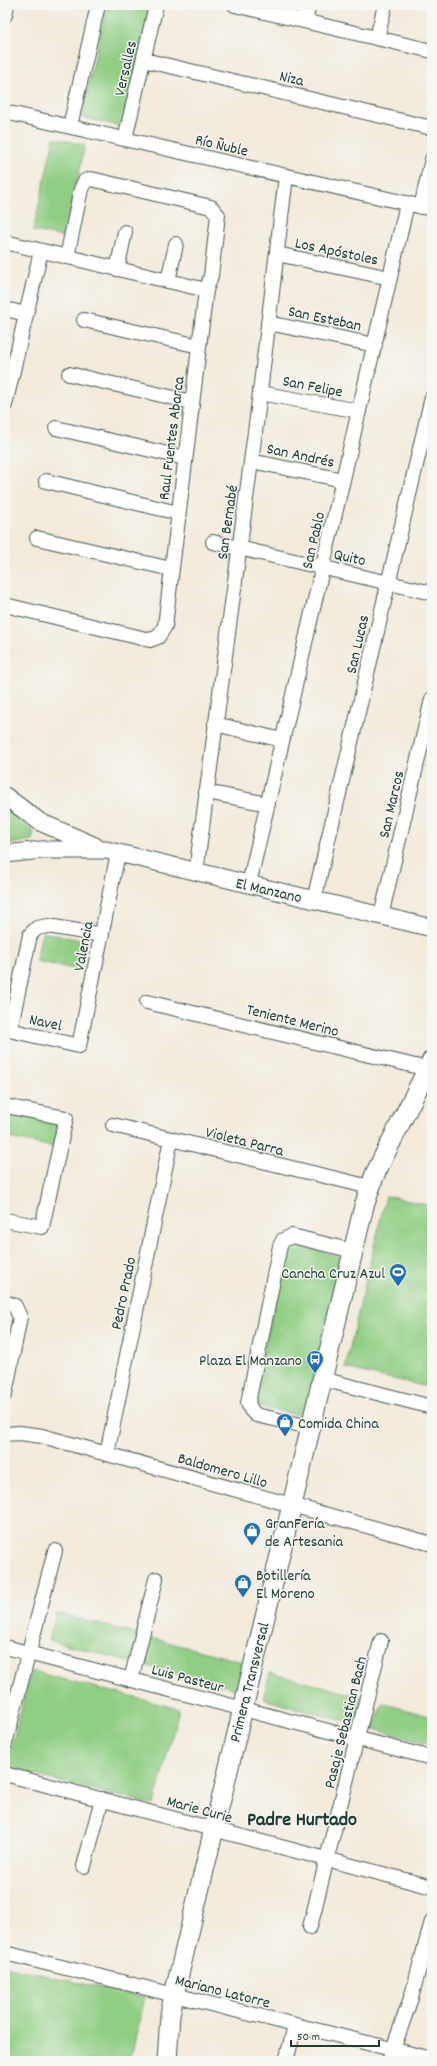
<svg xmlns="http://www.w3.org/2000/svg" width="437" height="2066" viewBox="0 0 437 2066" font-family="Dekko,sans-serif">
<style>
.green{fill:#90ce83;stroke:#58865c}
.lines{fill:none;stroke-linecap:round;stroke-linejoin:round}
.minor-casing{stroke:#3f574d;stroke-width:16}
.tertiary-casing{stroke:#3f574d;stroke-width:19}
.secondary-casing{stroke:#3f574d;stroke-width:21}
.minor{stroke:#fff;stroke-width:14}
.tertiary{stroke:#fff;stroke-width:17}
.secondary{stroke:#fff;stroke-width:19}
.labels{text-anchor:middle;stroke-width:3;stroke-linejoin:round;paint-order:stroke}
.street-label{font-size:16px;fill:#1f3d34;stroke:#f6f6f2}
.poi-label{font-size:16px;fill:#1f3d34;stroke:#f6f6f2;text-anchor:start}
.district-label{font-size:20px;font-weight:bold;fill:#1f3d34;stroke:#f6f6f2}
</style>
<rect width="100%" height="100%" fill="#f6f6f2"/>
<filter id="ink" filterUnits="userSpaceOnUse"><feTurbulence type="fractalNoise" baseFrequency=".025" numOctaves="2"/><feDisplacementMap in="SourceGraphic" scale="8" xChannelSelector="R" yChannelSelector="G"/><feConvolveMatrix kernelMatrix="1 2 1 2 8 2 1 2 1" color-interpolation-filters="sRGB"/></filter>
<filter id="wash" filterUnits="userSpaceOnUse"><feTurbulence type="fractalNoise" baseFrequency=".012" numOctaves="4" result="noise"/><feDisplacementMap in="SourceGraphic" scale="16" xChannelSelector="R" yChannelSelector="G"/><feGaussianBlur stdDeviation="0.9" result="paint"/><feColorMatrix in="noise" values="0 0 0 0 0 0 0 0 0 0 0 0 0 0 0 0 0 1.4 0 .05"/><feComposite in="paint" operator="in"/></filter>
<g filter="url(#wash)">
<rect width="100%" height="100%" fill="#f3eada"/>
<g class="green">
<path d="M107,5H151L123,127L81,117Z"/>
<path d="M54,138L85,145L65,237L33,231Z"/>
<path d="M5,806L34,833L32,840L5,845Z"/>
<path d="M42,932L85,941L79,970L36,961Z"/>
<path d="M6,1109L59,1120L53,1147L5,1137Z"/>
<path d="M386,1196L432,1206V1388L345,1368Z"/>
<path d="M292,1244L341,1257L304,1416L258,1407L253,1399L286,1250Z"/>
<path d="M56,1613L243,1662L236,1689L49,1640Z"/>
<path d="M31,1671L179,1709L154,1805L6,1768Z"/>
<path d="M270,1673L363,1697L356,1724L263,1699Z"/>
<path d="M382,1703L432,1717V1745L374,1729Z"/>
<path d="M5,1966L145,1998L130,2061H5Z"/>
</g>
</g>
<g filter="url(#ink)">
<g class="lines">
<defs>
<g id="minor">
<path d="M235,5L432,51"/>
<path d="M5,15L7,5"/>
<path d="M305,21L309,5"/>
<path d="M377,38L385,5"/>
<path d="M144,60L432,128"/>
<path d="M5,112L432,209"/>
<path d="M70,126L98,5"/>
<path d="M125,139L156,5"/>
<path d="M421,207L432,159"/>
<path d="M5,242L206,290"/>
<path d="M277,254L390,278"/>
<path d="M117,269L125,232"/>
<path d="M168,281L176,244"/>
<path d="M5,309L26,314"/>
<path d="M84,320L199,346"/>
<path d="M268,323L375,345"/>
<path d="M69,374L192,402"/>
<path d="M260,393L359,411"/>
<path d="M5,405L41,251"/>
<path d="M56,428L185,458"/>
<path d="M251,461L343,480"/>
<path d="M46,481L178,513"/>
<path d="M37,538L171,569"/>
<path d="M213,542L432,593"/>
<path d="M5,605L150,640L158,637L165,626L206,290L211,276L218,215L211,207L91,179L85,181L81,189L67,257"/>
<path d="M215,724L282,740"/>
<path d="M206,792L268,804"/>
<path d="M196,872L257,417L286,176"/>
<path d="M249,884L407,204"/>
<path d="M314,900L432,397"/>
<path d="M381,916L432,699"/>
<path d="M147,1002L432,1070"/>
<path d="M5,1029L79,1046L118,853"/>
<path d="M10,1030L30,935L37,928L48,926L102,935"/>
<path d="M5,1106L66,1118L42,1227L5,1220"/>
<path d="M113,1125L370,1187"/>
<path d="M5,1302L15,1306L20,1317L5,1394"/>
<path d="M322,1379L432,1407"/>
<path d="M310,1427L256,1415L251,1410L248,1403L280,1246L283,1240L292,1236L353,1251"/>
<path d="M5,1434L20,1433L42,1436L432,1544"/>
<path d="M107,1454L171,1139"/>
<path d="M5,1647L432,1758"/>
<path d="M131,1680L156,1579"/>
<path d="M5,1744L55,1551"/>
<path d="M5,1774L432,1887"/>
<path d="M84,1866L102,1799"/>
<path d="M310,1927L381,1641"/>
<path d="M5,1953L432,2059"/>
<path d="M286,2061L295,2026"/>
<path d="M389,2061L411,1998L432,1921"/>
</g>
<g id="tertiary">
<path d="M5,796L40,822L95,846"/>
<path d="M5,854L42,850H106L432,928"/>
</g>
<path id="secondary" d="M167,2061L170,2015L174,1995L364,1206L375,1174L432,1060"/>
</defs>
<use href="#minor" class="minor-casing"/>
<use href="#tertiary" class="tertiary-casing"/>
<use href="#secondary" class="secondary-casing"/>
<use href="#minor" class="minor"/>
<use href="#tertiary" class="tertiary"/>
<use href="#secondary" class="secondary"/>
</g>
</g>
<defs>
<symbol id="stadium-pin" viewBox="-11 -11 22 30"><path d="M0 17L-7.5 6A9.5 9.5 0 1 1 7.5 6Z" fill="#1f6fb2" stroke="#f6f6f2"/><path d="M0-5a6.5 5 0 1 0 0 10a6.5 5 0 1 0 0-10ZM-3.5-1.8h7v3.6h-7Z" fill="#fff"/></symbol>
<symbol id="bus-pin" viewBox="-11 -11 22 30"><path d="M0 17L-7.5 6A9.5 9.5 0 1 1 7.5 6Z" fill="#1f6fb2" stroke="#f6f6f2"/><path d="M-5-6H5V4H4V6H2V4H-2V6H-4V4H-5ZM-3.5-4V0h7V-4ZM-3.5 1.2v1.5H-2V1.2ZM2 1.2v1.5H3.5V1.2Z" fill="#fff"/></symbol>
<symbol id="shop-pin" viewBox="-11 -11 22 30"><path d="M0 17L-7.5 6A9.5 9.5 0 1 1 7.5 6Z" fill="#1f6fb2" stroke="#f6f6f2"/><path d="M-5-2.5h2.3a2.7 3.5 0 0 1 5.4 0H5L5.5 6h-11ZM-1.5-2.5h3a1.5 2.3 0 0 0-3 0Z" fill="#fff"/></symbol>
</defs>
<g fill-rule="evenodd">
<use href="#stadium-pin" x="388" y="1262" width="20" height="27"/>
<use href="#bus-pin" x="305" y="1349" width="20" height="27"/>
<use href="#shop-pin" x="275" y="1412" width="20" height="27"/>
<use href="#shop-pin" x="242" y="1521" width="20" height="27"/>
<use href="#shop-pin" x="233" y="1573" width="20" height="27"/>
</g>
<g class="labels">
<g class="street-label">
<text transform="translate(124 68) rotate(-77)" y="6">Versalles</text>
<text transform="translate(292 77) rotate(13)" y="6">Niza</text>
<text transform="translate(222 144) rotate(13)" y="6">Río Ñuble</text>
<text transform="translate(337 250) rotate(12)" y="6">Los Apóstoles</text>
<text transform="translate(325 317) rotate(12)" y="6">San Esteban</text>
<text transform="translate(313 385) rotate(11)" y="6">San Felipe</text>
<text transform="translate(170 438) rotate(-83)" y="6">Raul Fuentes Abarca</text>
<text transform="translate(301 454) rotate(12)" y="6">San Andrés</text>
<text transform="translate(226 522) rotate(-82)" y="6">San Bernabé</text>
<text transform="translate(312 540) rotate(-77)" y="6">San Pablo</text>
<text transform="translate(350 556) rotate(13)" y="6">Quito</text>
<text transform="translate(356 644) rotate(-77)" y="6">San Lucas</text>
<text transform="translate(390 804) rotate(-77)" y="6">San Marcos</text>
<text transform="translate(269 889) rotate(13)" y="6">El Manzano</text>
<text transform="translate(82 946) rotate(-79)" y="6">Valencia</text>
<text transform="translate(293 1019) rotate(14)" y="6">Teniente Merino</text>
<text transform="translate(46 1021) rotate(13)" y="6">Navel</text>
<text transform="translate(245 1140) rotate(14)" y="6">Violeta Parra</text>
<text transform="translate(122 1293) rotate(-78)" y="6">Pedro Prado</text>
<text transform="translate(223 1469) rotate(16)" y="6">Baldomero Lillo</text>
<text transform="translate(188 1677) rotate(15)" y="6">Luis Pasteur</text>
<text transform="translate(248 1682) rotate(-76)" y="6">Primera Transversal</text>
<text transform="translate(344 1722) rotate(-76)" y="6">Pasaje Sebastian Bach</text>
<text transform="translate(200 1808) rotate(15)" y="6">Marie Curie</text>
<text transform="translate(223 1990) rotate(14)" y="6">Mariano Latorre</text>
</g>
<g class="poi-label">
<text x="385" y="1278" text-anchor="end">Cancha Cruz Azul</text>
<text x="302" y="1365" text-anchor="end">Plaza El Manzano</text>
<text x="298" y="1428">Comida China</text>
<text x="265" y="1528">GranFería<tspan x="265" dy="18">de Artesania</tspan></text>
<text x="256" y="1580">Botillería<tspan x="256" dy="18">El Moreno</tspan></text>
</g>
<g class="district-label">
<text x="302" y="1825">Padre Hurtado</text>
</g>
</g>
<rect width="437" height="2066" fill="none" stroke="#f6f6f2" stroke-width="20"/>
<path d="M291 2040v6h88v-6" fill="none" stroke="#1f3d34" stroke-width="2"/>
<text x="297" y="2040" font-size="12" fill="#1f3d34" stroke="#f6f6f2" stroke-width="3" paint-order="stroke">50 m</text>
</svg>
